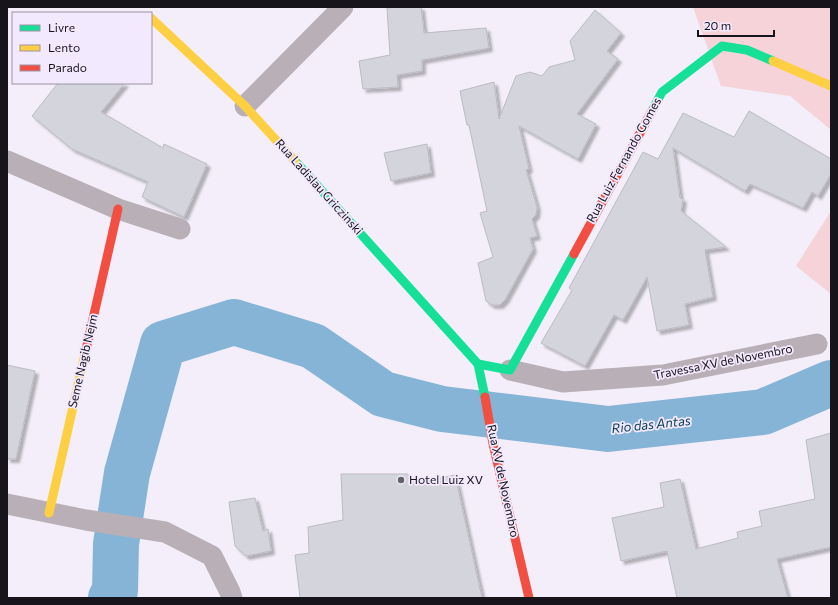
<svg xmlns="http://www.w3.org/2000/svg" width="838" height="605" viewBox="0 0 838 605" font-family="Commissioner,sans-serif">
<style>
.green{fill:#f5d3d9}
.lines{fill:none;stroke-linecap:round;stroke-linejoin:round}
.river{stroke:#85b4d7;stroke-width:46}
.building{fill:#d4d4dc;stroke:#bcbbc4;filter:url(#shadow)}
.street{stroke:#b8afb7;stroke-width:21}
.fast{stroke:#16e098;stroke-width:9}
.slow{stroke:#ffcf43;stroke-width:9}
.jam{stroke:#f24e42;stroke-width:9}
.poi-dot{fill:#646069;stroke:#f3e9fe;stroke-width:1.5}
.labels{text-anchor:middle;stroke-width:3.5;stroke-linejoin:round;paint-order:stroke}
.street-label{font-size:12px;fill:#17141b;stroke:#f3e9fe}
.poi-label{font-size:12px;fill:#17141b;stroke:#f3e9fe;text-anchor:start}
.water-label{font-size:13px;font-style:italic;fill:#003a58;stroke:#f3e9fe}
</style>
<defs>
<filter id="shadow"><feDropShadow dx="3.5" dy="3.5" stdDeviation="1" flood-color="#0004"/></filter>
</defs>
<rect width="100%" height="100%" fill="#f3eef9"/>
<g class="green">
<path d="M693,7H831V130L790,96L721,86Z"/>
<path d="M831,211V294L796,266Z"/>
</g>
<g class="lines">
<path class="river" d="M111,598L115,591L116,544L127,473L163,344L234,322L313,346L383,394L442,409L608,429L763,412L831,383"/>
</g>
<g class="building">
<path d="M397,7H421L424,33L486,28L489,48L422,60V71L397,75L398,87L363,89L359,61L390,55L387,8Z"/>
<path d="M595,10L621,33L607,51L618,59L577,114L596,124L578,159L519,126L529,169L526,170L537,207L536,215L532,219L537,236L530,238L533,249L505,300L500,305H492L486,301L478,263L493,257L480,213L487,211L469,125H467L460,91L494,82L499,119L516,76L530,72L542,76L549,67L575,60L570,41Z"/>
<path d="M58,83H125L101,112L163,148L164,144L207,164L184,217L142,197L148,182L72,149L32,116Z"/>
<path d="M749,111L831,159V174L818,196L812,192L803,208L750,184L745,191L673,148L680,198L683,199L681,211L726,247L705,250L713,297L685,304L689,325L657,331L647,277L623,320L614,315L585,366L541,343L572,290L569,288L643,152L658,159L683,113L734,137Z"/>
<path d="M427,144L431,173L391,181L384,153Z"/>
<path d="M7,365L35,371L16,459H7Z"/>
<path d="M831,433V547L777,559L788,598H677L667,551L621,561L612,518L664,507L660,483L680,479L696,549L738,538L737,532L762,526L759,511L815,499L806,440Z"/>
<path d="M341,474H408L410,485L455,475L482,598H300L295,555L309,553L308,527L343,520Z"/>
<path d="M255,498L263,531L268,529L271,551L246,556L235,546L229,502Z"/>
</g>
<g class="lines">
<g class="street">
<path d="M245,106L343,7"/>
<path d="M7,161L118,209L180,229"/>
<path d="M510,370L563,382L663,375L817,344"/>
<path d="M7,504L86,520L165,532L212,556L230,592L232,598"/>
</g>
<g class="fast">
<path d="M652,111L662,92L722,46L747,50L773,61"/>
<path d="M295,161L478,364L485,397"/>
<path d="M478,364L510,370L574,254"/>
</g>
<g class="slow">
<path d="M151,18L245,106L295,161"/>
<path d="M773,61L831,86"/>
<path d="M49,513L85,354"/>
</g>
<g class="jam">
<path d="M574,254L652,111"/>
<path d="M85,354L118,209"/>
<path d="M485,397L493,444L529,598"/>
</g>
</g>
<circle class="poi-dot" cx="401" cy="480" r="4"/>
<g class="labels">
<g class="street-label">
<text transform="translate(624 160) rotate(-61)" y="4">Rua Luiz Fernando Gomes</text>
<text transform="translate(319 187) rotate(48)" y="4">Rua Ladislau Griczinski</text>
<text transform="translate(83 361) rotate(-77)" y="4">Seme Nagib Nejm</text>
<text transform="translate(723 362) rotate(-11)" y="4">Travessa XV de Novembro</text>
<text transform="translate(503 481) rotate(78)" y="4">Rua XV de Novembro</text>
</g>
<g class="poi-label">
<text x="409" y="484">Hotel Luiz XV</text>
</g>
<g class="water-label">
<text transform="translate(651 424) rotate(-6)" y="5">Rio das Antas</text>
</g>
</g>
<rect width="838" height="605" fill="none" stroke="#17141b" stroke-width="16"/>
<rect x="12" y="12" width="140" height="72" fill="#f3e9fe" stroke="#9b94a3"/>
<rect x="20" y="25" width="20" height="6" fill="#16e098" stroke="#9b94a3"/>
<text x="48" y="32" font-size="12" fill="#17141b">Livre</text>
<rect x="20" y="45" width="20" height="6" fill="#ffcf43" stroke="#9b94a3"/>
<text x="48" y="52" font-size="12" fill="#17141b">Lento</text>
<rect x="20" y="65" width="20" height="6" fill="#f24e42" stroke="#9b94a3"/>
<text x="48" y="72" font-size="12" fill="#17141b">Parado</text>
<path d="M698 30v6h76v-6" fill="none" stroke="#17141b" stroke-width="2"/>
<text x="704" y="30" font-size="12" fill="#17141b" stroke="#f3e9fe" stroke-width="3" paint-order="stroke">20 m</text>
</svg>
